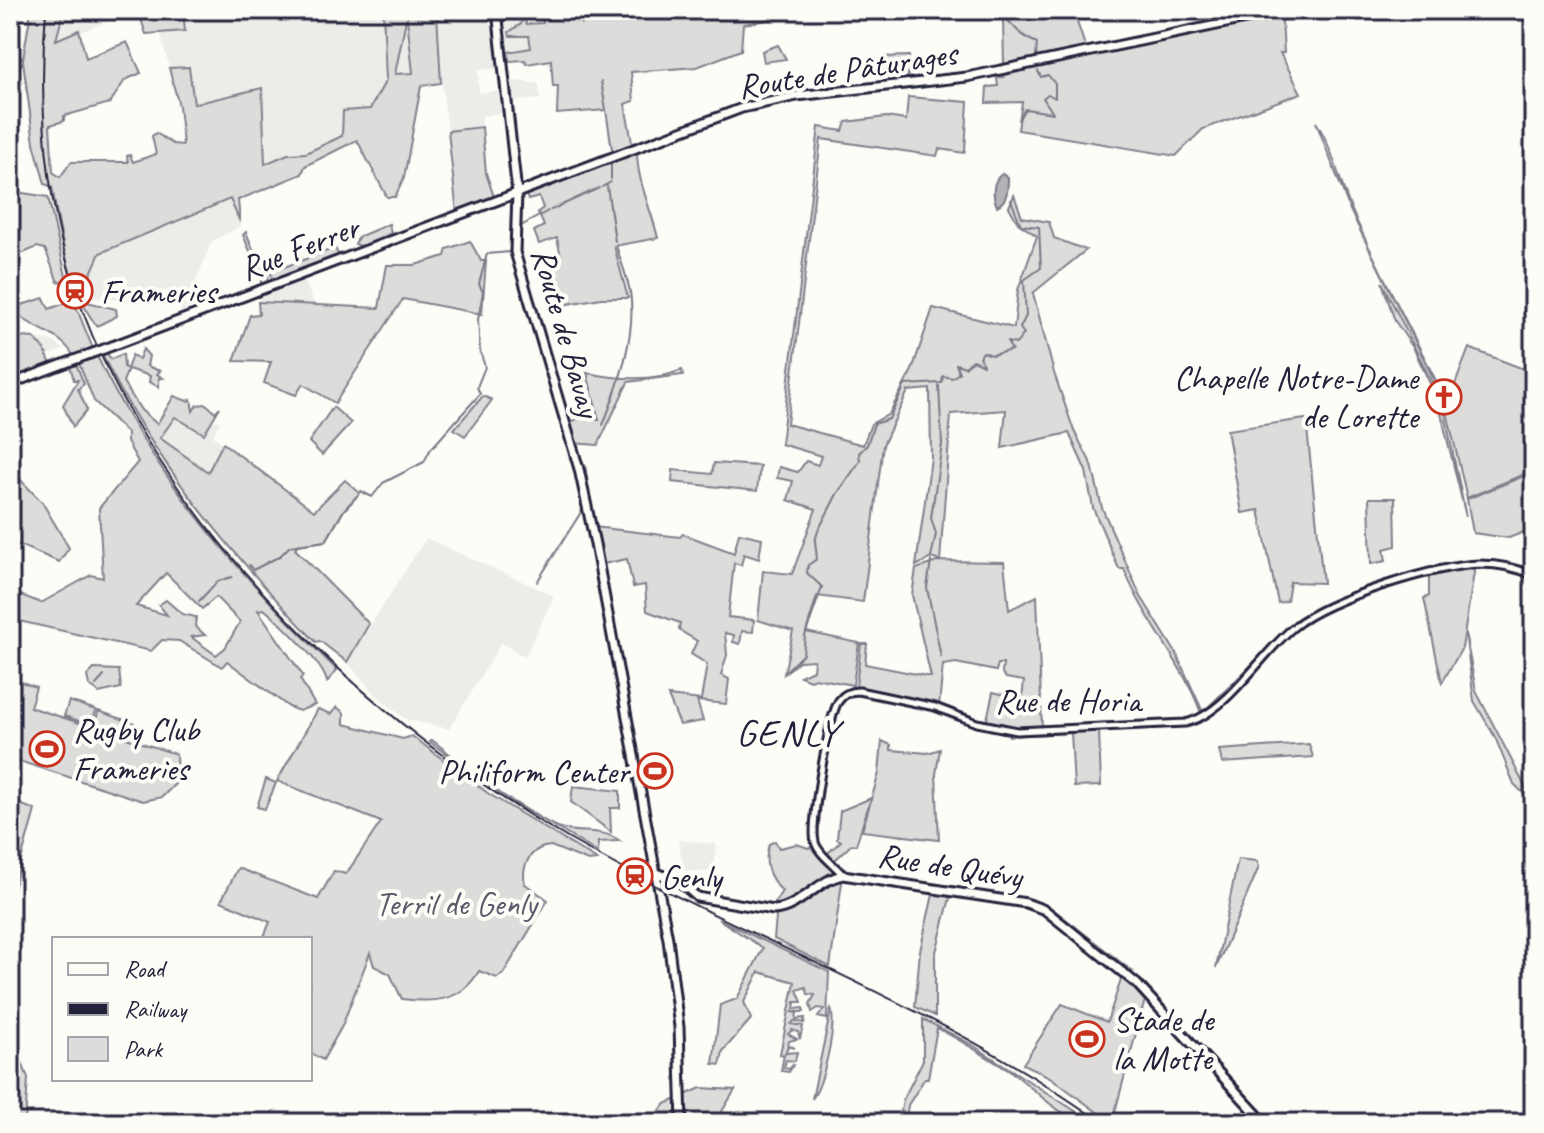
<svg xmlns="http://www.w3.org/2000/svg" width="1544" height="1133" viewBox="0 0 1544 1133" font-family="Caveat,sans-serif">
<style>
.built{fill:#ecece9}
.green{fill:#dddcdb;stroke:#807f8b;stroke-width:2;fill-rule:evenodd}
.water{fill:#b2b2b7;stroke:#787885;stroke-width:2}
.lines{fill:none;stroke-linecap:round;stroke-linejoin:round}
.stream{stroke:#787885;stroke-width:2}
.minor-casing{stroke:#22223b;stroke-width:11}
.major-casing{stroke:#22223b;stroke-width:13}
.minor{stroke:#fdfcf7;stroke-width:5}
.major{stroke:#fdfcf7;stroke-width:7}
.rail{stroke:#22223b;stroke-width:2}
.major-bridge-casing{stroke:#22223b;stroke-width:13;stroke-linecap:butt}
.major-bridge{stroke:#fdfcf7;stroke-width:7}
.labels{text-anchor:middle;stroke-width:8;stroke-linejoin:round;paint-order:stroke}
.street-label{font-size:34px;fill:#22223b;stroke:#fdfcf7}
.poi-label{font-size:34px;fill:#22223b;stroke:#fdfcf7;text-anchor:start}
.park-label{font-size:34px;fill:#5a5a6b;stroke:#fdfcf7}
.quarter-label{font-size:38px;letter-spacing:2px;fill:#22223b;stroke:#fdfcf7}
</style>
<rect width="100%" height="100%" fill="#fdfcf7"/>
<filter id="ink" filterUnits="userSpaceOnUse"><feTurbulence type="fractalNoise" baseFrequency=".0125" numOctaves="2"/><feDisplacementMap in="SourceGraphic" scale="16" xChannelSelector="R" yChannelSelector="G"/><feConvolveMatrix kernelMatrix="1 2 1 2 8 2 1 2 1" color-interpolation-filters="sRGB"/></filter>
<g filter="url(#ink)">
<g class="built">
<path d="M61,10H139L56,41Z"/>
<path d="M180,10H490L496,64L503,68L478,70L479,93L505,90L504,79L539,84L540,99L507,102L508,112L482,116V127L448,131L440,72L395,74L361,137L231,199L241,226L212,241L183,314L174,291L159,290L155,304L79,296L53,192L178,152L183,145L179,107L188,67L169,68L161,34L183,31Z"/>
<path d="M502,10H543L544,24L535,23L533,14L521,16V35L529,36L531,48L508,52Z"/>
<path d="M302,274L314,304L258,302L262,291Z"/>
<path d="M34,338L52,341L64,349L47,356Z"/>
<path d="M174,417L220,421L213,436L223,443L208,473L160,438Z"/>
<path d="M426,538L554,596L525,657L501,643L449,729L405,719L374,693L347,662Z"/>
<path d="M678,840L716,844L714,872L685,871Z"/>
</g>
<g class="green">
<path d="M31,10H64L56,40L79,30L86,58L127,42L141,73L125,80L110,103L64,116V121L50,125L53,172L60,177L71,162H128L127,156L130,155L133,162L156,154L152,136L156,133L173,144L183,145L179,106L169,68L189,67L194,104L262,88L265,164L288,154L306,153L342,136L343,111L370,109L386,80L383,10H407L408,15L439,11L437,13L441,83L421,86L404,178L395,197H387L357,140L305,166L302,174L238,200L240,222L230,199L100,253L84,289L88,290L87,302L116,309L117,316L97,326C69,291 60,233 52,187L45,184L34,143L23,61L10,82V50L23,59ZM407,18L413,73L395,74L406,19Z"/>
<path d="M138,10H183L185,31L146,34Z"/>
<path d="M543,10H773L774,19L743,24L741,50L697,67L631,72L634,101L625,104L633,148L613,156L606,110L557,114L558,86H553L551,60L527,64L525,60L509,61L508,52L531,48L529,36H510L509,32L521,24L524,15L526,24L543,23Z"/>
<path d="M1033,10H1073L1086,49L1004,64L1003,19Z"/>
<path d="M1310,10H1334L1282,20L1284,53H1280L1301,93L1203,129L1176,156L1018,130L1022,102L986,103L987,87L998,86L997,78L1004,77L1003,69L1259,16L1263,22Z"/>
<path d="M778,45L786,59L764,62L762,51Z"/>
<path d="M909,56L908,78L897,79L892,63L884,67L883,57Z"/>
<path d="M908,97L968,102L965,150L964,153L939,149L937,156L821,139L787,424L863,445L871,424L889,414L912,370L933,308L1014,328L1018,290L1037,236L1018,223L1009,207L1014,195L1022,217L1049,222L1054,238L1086,250L1033,293L1054,373L1074,431L1092,465L1102,508L1140,595L1176,653L1203,712L1276,641L1211,709L1196,718L1201,713C1182,661 1144,620 1124,569H1119L1093,508L1086,471L1069,433L1002,448L1006,410L951,414L940,561L1004,562L1009,610L1037,596L1042,729L986,724L993,692L1022,699L1024,681L1006,678L1002,673L1003,664H998L996,671L956,663L943,665L939,706L856,687L861,644H867L865,664L931,677L912,595L916,569L940,561L931,558L916,566L931,458L930,389L908,391L883,445L863,602L817,596L806,632L859,643L853,685L815,678L810,680L800,676L813,670L814,660L799,661L784,674L793,631L758,620L763,571L792,574L816,509L788,500L793,481L777,478L779,467L798,472L806,461L818,465L821,456L781,444L819,127L843,131L846,122L886,117L906,120Z"/>
<path d="M1316,122C1334,149 1339,183 1353,213C1380,273 1412,331 1441,391V394L1350,210Z"/>
<path d="M482,127L486,173L495,200L457,214L448,131Z"/>
<path d="M637,151C637,182 651,208 658,238L614,246L628,298H601L562,305L548,260L561,257L557,238L539,244L534,231L544,226L538,212L543,208L539,197L528,200L526,195Z"/>
<path d="M10,191L48,197L70,294L65,280L58,282L45,249L37,247L10,259Z"/>
<path d="M389,224L391,233L363,247L355,244L358,237Z"/>
<path d="M246,232L260,266L268,272V283L261,286V276L243,235Z"/>
<path d="M470,241L481,261H486L482,314L403,299L335,403L303,384L296,395L264,383L271,362L234,361L250,315L259,314L258,302L379,308L387,265H415L445,256L447,249Z"/>
<path d="M335,248L339,256L272,282L271,272Z"/>
<path d="M1382,282L1443,404L1466,517L1438,401L1414,349L1395,321Z"/>
<path d="M44,298L49,309L69,302L75,304L93,349L74,357C61,331 29,330 12,308Z"/>
<path d="M10,336L34,338L43,347L51,364L10,379Z"/>
<path d="M1469,348L1534,373V470L1467,498L1446,408Z"/>
<path d="M143,349L149,356L147,366L160,371L157,374L163,378H159V387L149,382L150,376L128,369L123,382L141,410L157,424L174,396L187,401L191,399L193,411L197,405L206,404L215,412L220,407L204,434L175,417L160,438L208,472L223,443L314,511L345,480L360,493L344,510L326,541L297,545L295,549L369,624L347,662L320,641L316,642C232,554 154,463 101,352L105,351L111,359L123,354L124,367L127,369L132,355L139,359Z"/>
<path d="M96,354C153,475 241,578 337,670L327,682C323,663 281,623 264,609L258,610L303,676L300,679L315,705L299,711L289,707L227,661L222,667L179,641L162,640L151,651L10,619V591L41,603L91,575L103,578L99,508L138,462L127,442V433L94,401L78,361ZM166,573L202,609L216,597L240,622L225,648L216,655L191,637L205,635L195,626L196,617L182,614L166,600L159,605L167,615L136,606Z"/>
<path d="M76,364L84,384L78,389L87,410L73,427L63,405L78,380H74L70,366Z"/>
<path d="M682,370L683,375L628,382L598,445L571,443L569,423L583,416L587,420H599L587,373C617,379 653,382 682,370Z"/>
<path d="M483,396L492,400L465,436L454,429Z"/>
<path d="M333,407L351,423L322,455L309,442Z"/>
<path d="M1306,419L1323,583L1290,582L1287,601L1278,603L1259,510L1242,513L1227,430Z"/>
<path d="M714,463L760,466L757,491L672,482L673,470L712,474Z"/>
<path d="M10,469L42,502L69,548L59,562L10,541Z"/>
<path d="M1534,472V528L1509,538L1473,533L1467,499Z"/>
<path d="M1369,498H1395L1396,546L1384,549L1386,561L1371,564Z"/>
<path d="M594,527L680,537L683,534L734,553L739,533L762,538L759,559L744,554L741,565L734,563L728,617L754,620L753,632L742,631L740,644L733,642L734,635L725,633L727,655L721,675L729,679L726,704L697,701L703,721L680,725L668,696L701,700L707,664L691,654L697,641L679,630L680,623L647,611L645,585L633,587L627,559L603,564Z"/>
<path d="M1475,566L1462,648L1442,683L1424,598L1429,596V576Z"/>
<path d="M1465,632L1476,691L1534,804L1514,784L1495,737L1474,701Z"/>
<path d="M94,669L119,670L121,688L99,693L89,685L87,676Z"/>
<path d="M10,678L36,687L30,707L176,754L177,782L162,797L143,801L19,761L15,773L10,771Z"/>
<path d="M69,701L96,710L92,725L64,716Z"/>
<path d="M337,707L344,713V724L403,739L412,736L489,794L597,860L588,861L551,846C530,847 521,866 525,884L548,900L503,974L497,978L479,971C461,1002 434,1003 402,999L390,974L374,966L370,953L342,1026L323,1060L310,1053V939H263L270,922L221,901L238,868L318,899L334,871L346,874L381,822L277,781L318,709L331,714Z"/>
<path d="M98,711L134,723L129,737L95,726Z"/>
<path d="M1086,729L1099,731L1101,786L1074,787L1071,733L1009,736V732Z"/>
<path d="M432,740C471,770 513,809 560,828C580,835 601,827 620,841L598,842V853L496,791L430,742Z"/>
<path d="M882,741L891,745V750L928,753L940,749L936,774L939,840L862,831L879,773Z"/>
<path d="M1309,744L1313,757L1222,763L1219,750Z"/>
<path d="M266,779L276,783L265,809L257,807Z"/>
<path d="M573,786L620,791V808H610L611,832L571,802Z"/>
<path d="M871,798L856,845L852,844L834,861L827,854L841,841L837,839L840,811Z"/>
<path d="M10,800L35,810L10,900Z"/>
<path d="M775,841L779,848L797,844L808,848L817,846L843,875L830,967L774,939L777,906L774,904L782,891C768,877 763,863 769,844Z"/>
<path d="M1238,859L1257,861L1259,867L1216,968Z"/>
<path d="M934,890L951,894L935,956V1016L915,1007L920,951Z"/>
<path d="M991,893L1032,899L1053,909L1132,971L1124,970L1047,909Z"/>
<path d="M718,919L829,972L827,1019L818,1017L824,1009L818,1008L812,1012L810,1004L815,995L808,994L806,987L797,990L802,1002H795L794,1009L803,1008L804,1012H791L797,1013L796,1019L805,1018L804,1023L794,1021L791,1024L803,1026L800,1039L798,1032L792,1030L788,1034L797,1039L789,1041L788,1045L795,1048L788,1046L785,1053L797,1052L795,1061L786,1060L784,1068L789,1069L794,1064L789,1072L781,1071L784,1055L780,1054L795,982L759,972L744,1002L751,1019L723,1051L720,1065L713,1064L720,1005L737,999L763,948Z"/>
<path d="M1123,974L1146,996L1112,1123L1050,1077L1023,1064L1062,1004L1107,1022Z"/>
<path d="M831,1009C837,1026 823,1085 812,1099Z"/>
<path d="M923,1019L971,1044L1094,1123C1063,1123 1038,1091 1014,1074C989,1058 963,1041 937,1028L928,1078H925L908,1105L905,1123H899L903,1100L923,1060Z"/>
<path d="M10,1032L28,1078L25,1123H10Z"/>
<path d="M701,1088L735,1090L715,1123H685V1095Z"/>
<path d="M681,1099V1123H653C660,1108 664,1101 681,1099Z"/>
</g>
<path class="water" d="M1002,174L1008,177C1008,188 1008,201 997,206C992,196 992,180 1002,174Z"/>
<g class="lines">
<g class="stream">
<path d="M580,10L581,24"/>
<path d="M994,10C1013,19 1012,33 1037,43L1036,58"/>
<path d="M601,81L606,110"/>
<path d="M1018,120L1025,109L1053,113L1043,98L1048,94L1055,98V84L1048,75L1041,77L1038,71"/>
<path d="M611,161V179"/>
<path d="M607,186L615,241"/>
<path d="M602,187L611,182"/>
<path d="M551,210L599,188"/>
<path d="M521,226L548,211"/>
<path d="M603,425C618,387 637,334 630,292C627,276 620,260 616,245"/>
<path d="M585,465L591,505"/>
<path d="M361,491L372,497L383,483L424,462L430,450L480,394L477,387L485,367L480,351L478,320L483,292L479,284L487,254L510,252L511,230"/>
<path d="M931,557L936,534L931,518L942,444L939,386"/>
<path d="M931,561L927,588L941,657"/>
<path d="M249,565L253,570L280,556L290,546L326,541L344,510L357,496"/>
<path d="M537,582L583,509"/>
<path d="M199,601L218,581L232,577"/>
<path d="M787,670L803,654L805,636L822,587L807,573L808,565L817,559L815,541L818,531L837,494L860,461L859,453L867,445L874,424L889,419L905,385L942,383L943,376L952,378L959,373L956,364L965,367L973,360L983,365L980,357L983,352L992,355L1012,350L1007,342L1016,344L1024,334L1020,328L1026,316L1024,280L1041,268L1039,227L1021,225L1011,200"/>
<path d="M96,685L104,676"/>
</g>
<defs>
<path id="minor" d="M843,875C835,865 818,854 815,842C810,824 829,716 838,702C843,694 850,691 859,691L935,707L977,723L1017,731L1185,723C1226,715 1262,652 1295,626C1329,599 1436,565 1480,564C1499,564 1518,568 1534,576"/>
<g id="major">
<path d="M497,10L517,193L515,252L579,469L595,544L668,939L679,1027L682,1123"/>
<path d="M104,349L742,108L797,96L967,77L1289,10"/>
<path d="M10,384L90,354"/>
<path d="M657,873L680,882L697,897L774,910C800,908 817,880 843,875L1026,903L1045,910L1137,984L1265,1123"/>
</g>
</defs>
<use href="#minor" class="minor-casing"/>
<use href="#major" class="major-casing"/>
<use href="#minor" class="minor"/>
<use href="#major" class="major"/>
<path class="rail" d="M46,10C38,107 45,202 77,295C153,518 370,725 571,840C745,940 938,1004 1102,1123"/>
<defs>
<path id="major-bridge" d="M90,354L104,349"/>
</defs>
<use href="#major-bridge" class="major-bridge-casing"/>
<use href="#major-bridge" class="major-bridge"/>
</g>
</g>
<defs>
<symbol id="station-ring" viewBox="-11 -11 22 22"><circle r="9.5" fill="#fdfcf7" stroke="#c8321e" stroke-width="1.5"/><path d="M-3-6H3Q5-6 5-4V2Q5 4 3 4L4.5 6H3L1.5 4h-3L-3 6H-4.5L-3 4Q-5 4-5 2V-4Q-5-6-3-6ZM-3.5-4v3h7v-3ZM-3.5 1v1.5H-2V1ZM2 1v1.5H3.5V1Z" fill="#c8321e"/></symbol>
<symbol id="church-ring" viewBox="-11 -11 22 22"><circle r="9.5" fill="#fdfcf7" stroke="#c8321e" stroke-width="1.5"/><path d="M-1.2-6h2.4v3.5h3.3v2.4h-3.3V6h-2.4V-.1h-3.3v-2.4h3.3Z" fill="#c8321e"/></symbol>
<symbol id="stadium-ring" viewBox="-11 -11 22 22"><circle r="9.5" fill="#fdfcf7" stroke="#c8321e" stroke-width="1.5"/><path d="M0-5a6.5 5 0 1 0 0 10a6.5 5 0 1 0 0-10ZM-3.5-1.8h7v3.6h-7Z" fill="#c8321e"/></symbol>
</defs>
<g fill-rule="evenodd">
<use href="#station-ring" x="55" y="271" width="40" height="40"/>
<use href="#church-ring" x="1424" y="377" width="40" height="40"/>
<use href="#stadium-ring" x="27" y="729" width="40" height="40"/>
<use href="#stadium-ring" x="635" y="751" width="40" height="40"/>
<use href="#station-ring" x="615" y="856" width="40" height="40"/>
<use href="#stadium-ring" x="1067" y="1019" width="40" height="40"/>
</g>
<g class="labels">
<g class="street-label">
<text transform="translate(847 69) rotate(-9)" y="12">Route de Pâturages</text>
<text transform="translate(299 247) rotate(-21)" y="12">Rue Ferrer</text>
<text transform="translate(567 332) rotate(74)" y="12">Route de Bavay</text>
<text x="1068" y="712">Rue de Horia</text>
<text transform="translate(950 865) rotate(9)" y="12">Rue de Quévy</text>
</g>
<g class="poi-label">
<text x="101" y="303">Frameries</text>
<text x="1418" y="389" text-anchor="end">Chapelle Notre-Dame<tspan x="1418" dy="39">de Lorette</tspan></text>
<text x="73" y="741">Rugby Club<tspan x="73" dy="39">Frameries</tspan></text>
<text x="629" y="783" text-anchor="end">Philiform Center</text>
<text x="661" y="888">Genly</text>
<text x="1113" y="1031">Stade de<tspan x="1113" dy="39">la Motte</tspan></text>
</g>
<g class="park-label">
<text x="456" y="915">Terril de Genly</text>
</g>
<g class="quarter-label">
<text x="788" y="745">GENLY</text>
</g>
</g>
<rect width="1544" height="1133" fill="none" stroke="#fdfcf7" stroke-width="40"/>
<rect x="20" y="20" width="1504" height="1093" fill="none" stroke="#22223b" stroke-width="3" filter="url(#ink)"/>
<rect x="52" y="937" width="260" height="144" fill="#fdfcf7" stroke="#a5a5ac" stroke-width="2"/>
<rect x="68" y="963" width="40" height="12" fill="#fdfcf7" stroke="#a5a5ac" stroke-width="2"/>
<text x="124" y="977" font-size="24" fill="#22223b">Road</text>
<rect x="68" y="1003" width="40" height="12" fill="#22223b" stroke="#a5a5ac" stroke-width="2"/>
<text x="124" y="1017" font-size="24" fill="#22223b">Railway</text>
<rect x="68" y="1037" width="40" height="24" fill="#dddcdb" stroke="#a5a5ac" stroke-width="2"/>
<text x="124" y="1057" font-size="24" fill="#22223b">Park</text>
</svg>
